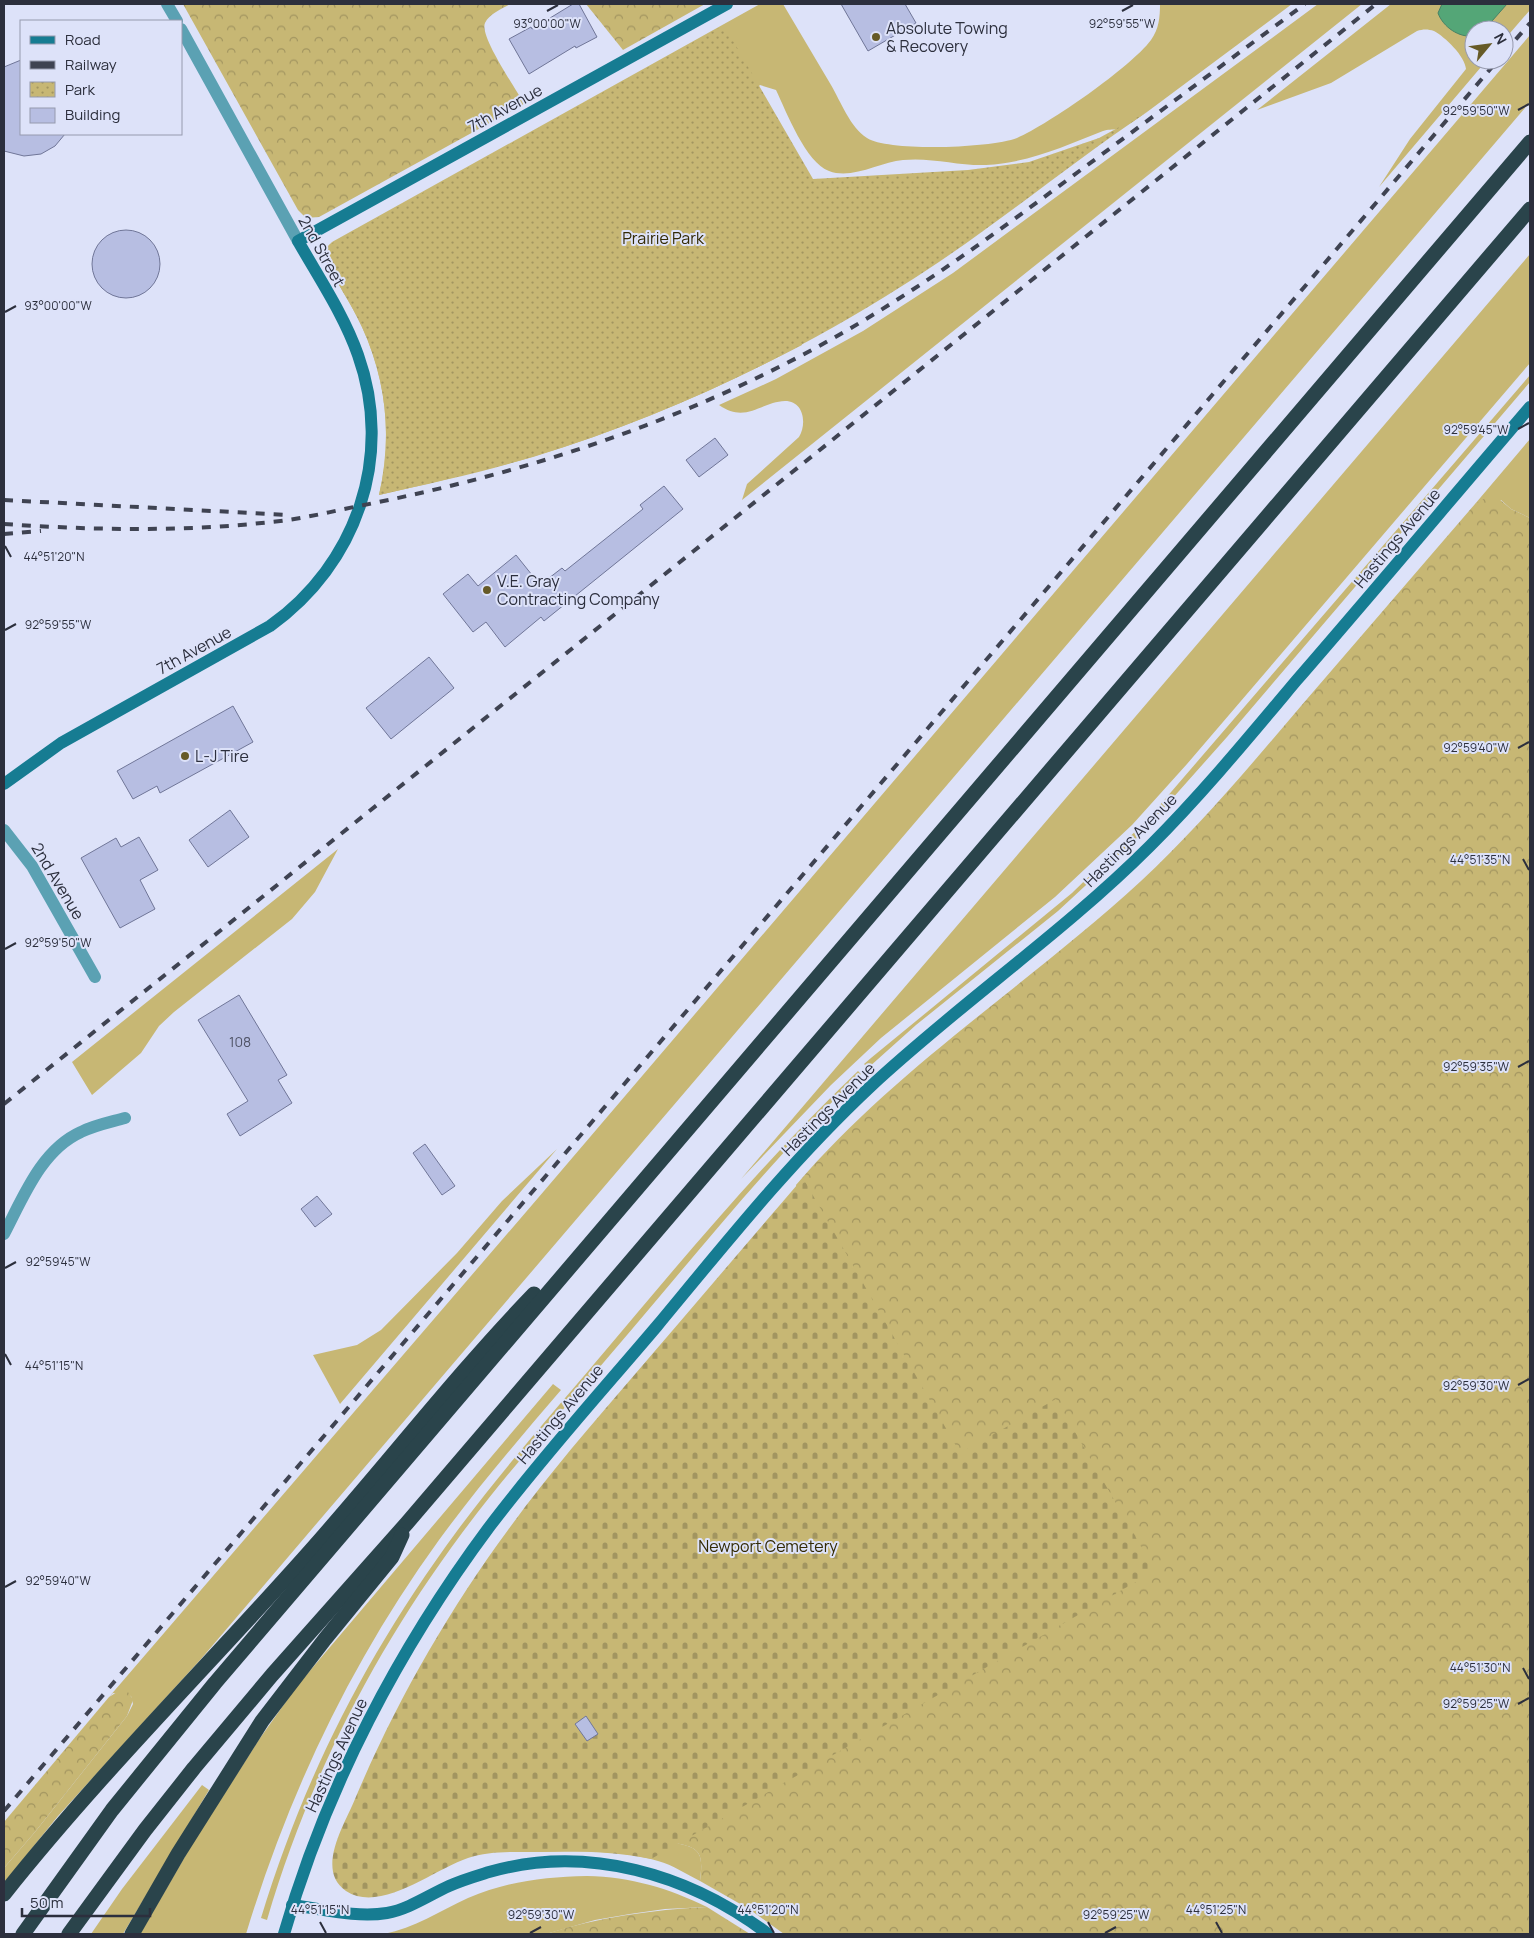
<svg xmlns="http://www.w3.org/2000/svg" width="1534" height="1938" viewBox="0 0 1534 1938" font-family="Manrope,sans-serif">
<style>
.grass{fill:#c7b774}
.forest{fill:url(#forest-crowns)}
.cemetery{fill:url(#cemetery-stones)}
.park{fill:url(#park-dots)}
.water{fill:#54a677;stroke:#488266}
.building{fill:#b7bee2;stroke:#707698}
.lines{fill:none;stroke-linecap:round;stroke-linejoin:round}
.street{stroke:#5ba1b3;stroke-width:12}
.secondary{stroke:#167c92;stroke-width:12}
.highway{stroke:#2a444b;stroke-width:15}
.rail{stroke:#3f4352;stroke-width:4;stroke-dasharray:9 9;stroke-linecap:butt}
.ticks{fill:none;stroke:#2c2f3d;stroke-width:2}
.poi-dot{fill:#665a27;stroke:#dde2f9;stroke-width:2}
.labels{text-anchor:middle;stroke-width:4;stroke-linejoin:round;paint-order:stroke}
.number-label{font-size:14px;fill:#4f5366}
.poi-label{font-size:16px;fill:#2c2f3d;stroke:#dde2f9;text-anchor:start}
.street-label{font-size:16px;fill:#2c2f3d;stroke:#dde2f9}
.park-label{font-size:16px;fill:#332a04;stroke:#dde2f9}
.ticks-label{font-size:12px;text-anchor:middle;fill:#2c2f3d;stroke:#dde2f9;stroke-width:4;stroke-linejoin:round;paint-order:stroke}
</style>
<defs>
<pattern id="forest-crowns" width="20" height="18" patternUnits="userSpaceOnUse" patternTransform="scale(1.25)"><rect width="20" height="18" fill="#c7b774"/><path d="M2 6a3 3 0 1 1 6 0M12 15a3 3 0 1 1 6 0" fill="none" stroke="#a29560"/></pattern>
<pattern id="cemetery-stones" width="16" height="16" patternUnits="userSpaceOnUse" patternTransform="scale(1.25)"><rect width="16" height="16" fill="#c7b774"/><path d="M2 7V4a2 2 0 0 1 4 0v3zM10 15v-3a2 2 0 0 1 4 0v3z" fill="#a29560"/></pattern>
<pattern id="park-dots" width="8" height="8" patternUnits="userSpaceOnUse" patternTransform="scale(1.25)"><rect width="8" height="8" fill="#c7b774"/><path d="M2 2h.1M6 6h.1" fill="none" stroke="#a29560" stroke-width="1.8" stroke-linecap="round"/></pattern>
</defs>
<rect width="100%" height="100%" fill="#dde2f9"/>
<g class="grass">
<path d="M760,4H783C799,31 815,58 831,85C841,102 850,127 867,138C889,152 992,148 1017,138C1049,124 1131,67 1151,40C1159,29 1160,17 1160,4H1292L1147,112C1139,117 1127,127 1117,129C1112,130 1108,129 1103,131C1065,146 1028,163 986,165C959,166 931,157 903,160C880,162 852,180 829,171C806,163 786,111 776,90L760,85L757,88L802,345C716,390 626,429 533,457C482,471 430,483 379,495C392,437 387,381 362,327C351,303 336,282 325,259L327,247L332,242Z"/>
<path d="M1318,4H1362L742,500L747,484L799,437C807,424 804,401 785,401C760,402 746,424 719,405L776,379L863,331L953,273Z"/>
<path d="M1391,4H1530V10L1504,40V30H1474V60H1487L1379,187L1410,139L1466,69C1465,56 1445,37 1434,31C1428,29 1423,29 1417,31L1331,83L1257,110Z"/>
<path d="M1530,35V102L201,1659L58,1816L4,1883V1868L35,1832L127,1716L133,1704L131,1696L113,1693L109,1697L544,1191Z"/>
<path d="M1530,254V363L1187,764L1132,825L1055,897L881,1038L831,1085L741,1179Z"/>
<path d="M1530,375V382L1227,737L1139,836L1058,911L916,1025L868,1068L864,1064L871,1058L1072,893L1147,820Z"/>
<path d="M1530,439V518L1511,509L1501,500L1475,504Z"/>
<path d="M338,849L315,892L292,919L174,1012L159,1026L141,1053L92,1095L72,1062Z"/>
<path d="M858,1071L861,1074C778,1152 707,1241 633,1328C576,1396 515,1462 462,1533C375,1650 308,1780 267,1920L261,1918C305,1774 368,1652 457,1531C505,1466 559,1406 611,1344C690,1250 769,1156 858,1071Z"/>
<path d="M557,1149L340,1404L313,1355L357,1345L381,1330L457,1253L502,1201Z"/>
<path d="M553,1384L561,1390C519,1439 477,1488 439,1540C352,1660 289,1792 246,1934H140L191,1846L258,1741L297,1686Z"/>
<path d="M202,1785L209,1790L123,1934H91L122,1889Z"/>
<path d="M669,1842C699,1847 704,1850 700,1881C686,1874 673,1865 658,1861C616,1848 570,1852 526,1852Z"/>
<path d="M587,1876C631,1877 668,1888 707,1907L665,1909L630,1914L595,1920L546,1934H384C414,1928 440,1911 468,1898C508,1881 545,1877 587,1876Z"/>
</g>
<g class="forest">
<path d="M183,4H510C502,9 489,14 485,23C479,36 517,90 524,104L319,217L306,218L298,210Z"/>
<path d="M586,4H705L623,50Z"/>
<path d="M1491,495L1498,498L1511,509L1530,518V1934H784L749,1909L700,1881C704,1850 699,1847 669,1842L972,1479L796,1185C897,1067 1028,985 1141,881C1199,827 1250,766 1301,706C1359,639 1417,571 1475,504Z"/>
<path d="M122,1689L129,1693L133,1700L127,1716L35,1832L4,1868V1822L109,1697Z"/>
<path d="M707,1907L750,1934H546C599,1917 651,1910 707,1907Z"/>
</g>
<path class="cemetery" d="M803,1178L960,1453L1056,1399L1155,1571L651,1859C612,1851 573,1851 533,1852C512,1852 488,1851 468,1858C434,1869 381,1914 346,1891C315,1870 345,1824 355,1799C395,1704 447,1613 508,1530C548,1475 592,1424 636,1373C692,1308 747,1243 803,1178Z"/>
<path class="park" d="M724,25L813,179L968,170L1029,162L1099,138L1147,112C1064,168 987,233 902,286C787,359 665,416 535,456C484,472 431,483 379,495C393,438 386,380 362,327C351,303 336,282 325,259L329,245Z"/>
<path class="water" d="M1442,4H1507L1485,29L1474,30V36C1459,38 1443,27 1438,13Z"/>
<g class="building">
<path d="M573,4H579L597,37L576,48L575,46L529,74L509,39L531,27L532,29Z"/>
<path d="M841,4H905L916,23L868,51Z"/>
<path d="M21,60V134H65L55,146L41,154L24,156L4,151V67Z"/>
<circle cx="126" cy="264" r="34"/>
<path d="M715,438L728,455L699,477L686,460Z"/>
<path d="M664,486L683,509L544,621L541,617L505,647L486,622L473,632L443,594L468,574L478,586L516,555L540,585L562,568L565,571L643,509L640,505Z"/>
<path d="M429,657L454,688L391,739L366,708Z"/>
<path d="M233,706L253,742L160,793L157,786L133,799L117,771Z"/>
<path d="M230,810L249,837L208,867L189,840Z"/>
<path d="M139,837L158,870L140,880L155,909L120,928L81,858L116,838L121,847Z"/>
<path d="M239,995L287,1075L278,1080L292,1103L240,1136L227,1114L248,1101L198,1020Z"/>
<path d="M425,1144L455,1186L442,1195L413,1153Z"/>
<path d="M317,1196L332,1214L315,1227L301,1209Z"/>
<path d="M586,1716L598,1734L587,1741L575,1724Z"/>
</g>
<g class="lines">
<g class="street">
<path d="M167,4L177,21"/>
<path d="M181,29L298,241"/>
<path d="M4,830L32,866L95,977"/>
<path d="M4,1234C23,1198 41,1150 81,1132C95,1125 111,1122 125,1118"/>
</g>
<g class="secondary">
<path d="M4,784L61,743L270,626C357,564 394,456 358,355C344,315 319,278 298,241L727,4"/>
<path d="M292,1905C323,1909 356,1918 387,1913C409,1909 429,1895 449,1886C462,1880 476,1876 489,1872C587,1844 689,1874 768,1934"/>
<path d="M284,1934C326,1787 399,1648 490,1526C543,1456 601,1392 657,1326C725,1244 792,1160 870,1087C960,1003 1063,933 1150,846C1202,794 1249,737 1296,681C1375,590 1452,498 1530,407"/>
</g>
<g class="highway">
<path d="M4,1894C98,1776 204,1670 304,1558C382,1471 453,1378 534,1294"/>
<path d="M23,1934L112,1810L215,1683L1530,142"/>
<path d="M69,1934L145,1830L194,1768L272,1675L407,1523L1530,209"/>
<path d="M132,1934L178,1854L262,1721L325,1639L392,1557L402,1535"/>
</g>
<g class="rail">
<path d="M1504,53L1530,23"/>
<path d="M4,500L289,515"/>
<path d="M4,524C92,530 183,532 271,522C303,519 333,511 364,505C535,471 700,416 851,328C931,281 1004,227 1078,172C1154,116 1229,60 1305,4"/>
<path d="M4,534L41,531"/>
<path d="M4,1104L1376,4"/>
<path d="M4,1811L1498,60"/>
</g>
</g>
<path class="ticks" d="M547,11L558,5M1122,11L1133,5M1518,110L1529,104M5,312L16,306M1518,429L1529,423M5,546L11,557M5,630L16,624M1518,748L1529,742M1523,859L1529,870M5,949L16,943M1518,1067L1529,1061M5,1268L16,1262M5,1354L11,1365M1518,1385L1529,1379M5,1587L16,1581M1523,1668L1529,1679M1518,1704L1529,1698M320,1922L326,1933M768,1922L774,1933M1216,1922L1222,1933M530,1933L541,1927M1105,1933L1116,1927"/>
<g class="poi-dot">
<circle cx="876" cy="37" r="5"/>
<circle cx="487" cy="590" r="5"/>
<circle cx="185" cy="756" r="5"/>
</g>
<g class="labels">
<g class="number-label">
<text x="240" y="1047">108</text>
</g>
<g class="poi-label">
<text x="886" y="34">Absolute Towing<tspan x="886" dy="18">&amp; Recovery</tspan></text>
<text x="497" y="587">V.E. Gray<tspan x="497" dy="18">Contracting Company</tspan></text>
<text x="195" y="762">L-J Tire</text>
</g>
<g class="street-label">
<text transform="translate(505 108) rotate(-29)" y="6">7th Avenue</text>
<text transform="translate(322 251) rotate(61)" y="6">2nd Street</text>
<text transform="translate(1397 538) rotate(-50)" y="6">Hastings Avenue</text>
<text transform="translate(194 650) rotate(-29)" y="6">7th Avenue</text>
<text transform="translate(1130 840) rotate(-45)" y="6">Hastings Avenue</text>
<text transform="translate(58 881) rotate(59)" y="6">2nd Avenue</text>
<text transform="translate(828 1109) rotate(-45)" y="6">Hastings Avenue</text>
<text transform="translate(560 1414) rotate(-50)" y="6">Hastings Avenue</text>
<text transform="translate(336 1755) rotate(-65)" y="6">Hastings Avenue</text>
</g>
<g class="park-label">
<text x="663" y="244">Prairie Park</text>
<text x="768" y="1552">Newport Cemetery</text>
</g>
</g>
<g class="ticks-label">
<text x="547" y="28">93°00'00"W</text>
<text x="1122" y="28">92°59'55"W</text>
<text x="1476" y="115">92°59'50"W</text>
<text x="58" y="310">93°00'00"W</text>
<text x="1476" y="434">92°59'45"W</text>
<text x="54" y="561">44°51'20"N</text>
<text x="58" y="629">92°59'55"W</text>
<text x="1476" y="752">92°59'40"W</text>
<text x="1480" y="864">44°51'35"N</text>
<text x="58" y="947">92°59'50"W</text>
<text x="1476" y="1071">92°59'35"W</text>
<text x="58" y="1266">92°59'45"W</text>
<text x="54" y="1370">44°51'15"N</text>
<text x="1476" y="1390">92°59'30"W</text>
<text x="58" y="1585">92°59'40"W</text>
<text x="1480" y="1672">44°51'30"N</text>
<text x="1476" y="1708">92°59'25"W</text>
<text x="320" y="1914">44°51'15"N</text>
<text x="768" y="1914">44°51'20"N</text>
<text x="1216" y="1914">44°51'25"N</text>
<text x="541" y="1919">92°59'30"W</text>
<text x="1116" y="1919">92°59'25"W</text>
</g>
<rect width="1534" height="1938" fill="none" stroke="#2c2f3d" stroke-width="10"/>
<rect x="20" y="20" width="162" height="115" fill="#dde2f9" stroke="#969aae"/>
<rect x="30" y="36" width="25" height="8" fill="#167c92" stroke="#969aae"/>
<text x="65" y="45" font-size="15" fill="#2c2f3d">Road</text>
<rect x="30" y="61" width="25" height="8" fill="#3f4352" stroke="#969aae"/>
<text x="65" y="70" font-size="15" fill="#2c2f3d">Railway</text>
<rect x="30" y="82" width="25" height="15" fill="url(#park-dots)" stroke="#969aae"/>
<text x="65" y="95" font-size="15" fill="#2c2f3d">Park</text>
<rect x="30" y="108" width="25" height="15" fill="#b7bee2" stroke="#969aae"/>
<text x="65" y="120" font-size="15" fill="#2c2f3d">Building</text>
<g transform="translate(1489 45) rotate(61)"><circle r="24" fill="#dde2f9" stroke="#969aae"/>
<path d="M0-4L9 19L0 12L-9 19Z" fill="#665a27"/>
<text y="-8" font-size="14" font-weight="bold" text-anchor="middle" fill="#2c2f3d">N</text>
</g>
<path d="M22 1908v8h128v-8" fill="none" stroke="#2c2f3d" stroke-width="2.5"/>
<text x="30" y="1908" font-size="15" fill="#2c2f3d" stroke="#dde2f9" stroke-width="4" paint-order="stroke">50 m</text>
</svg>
